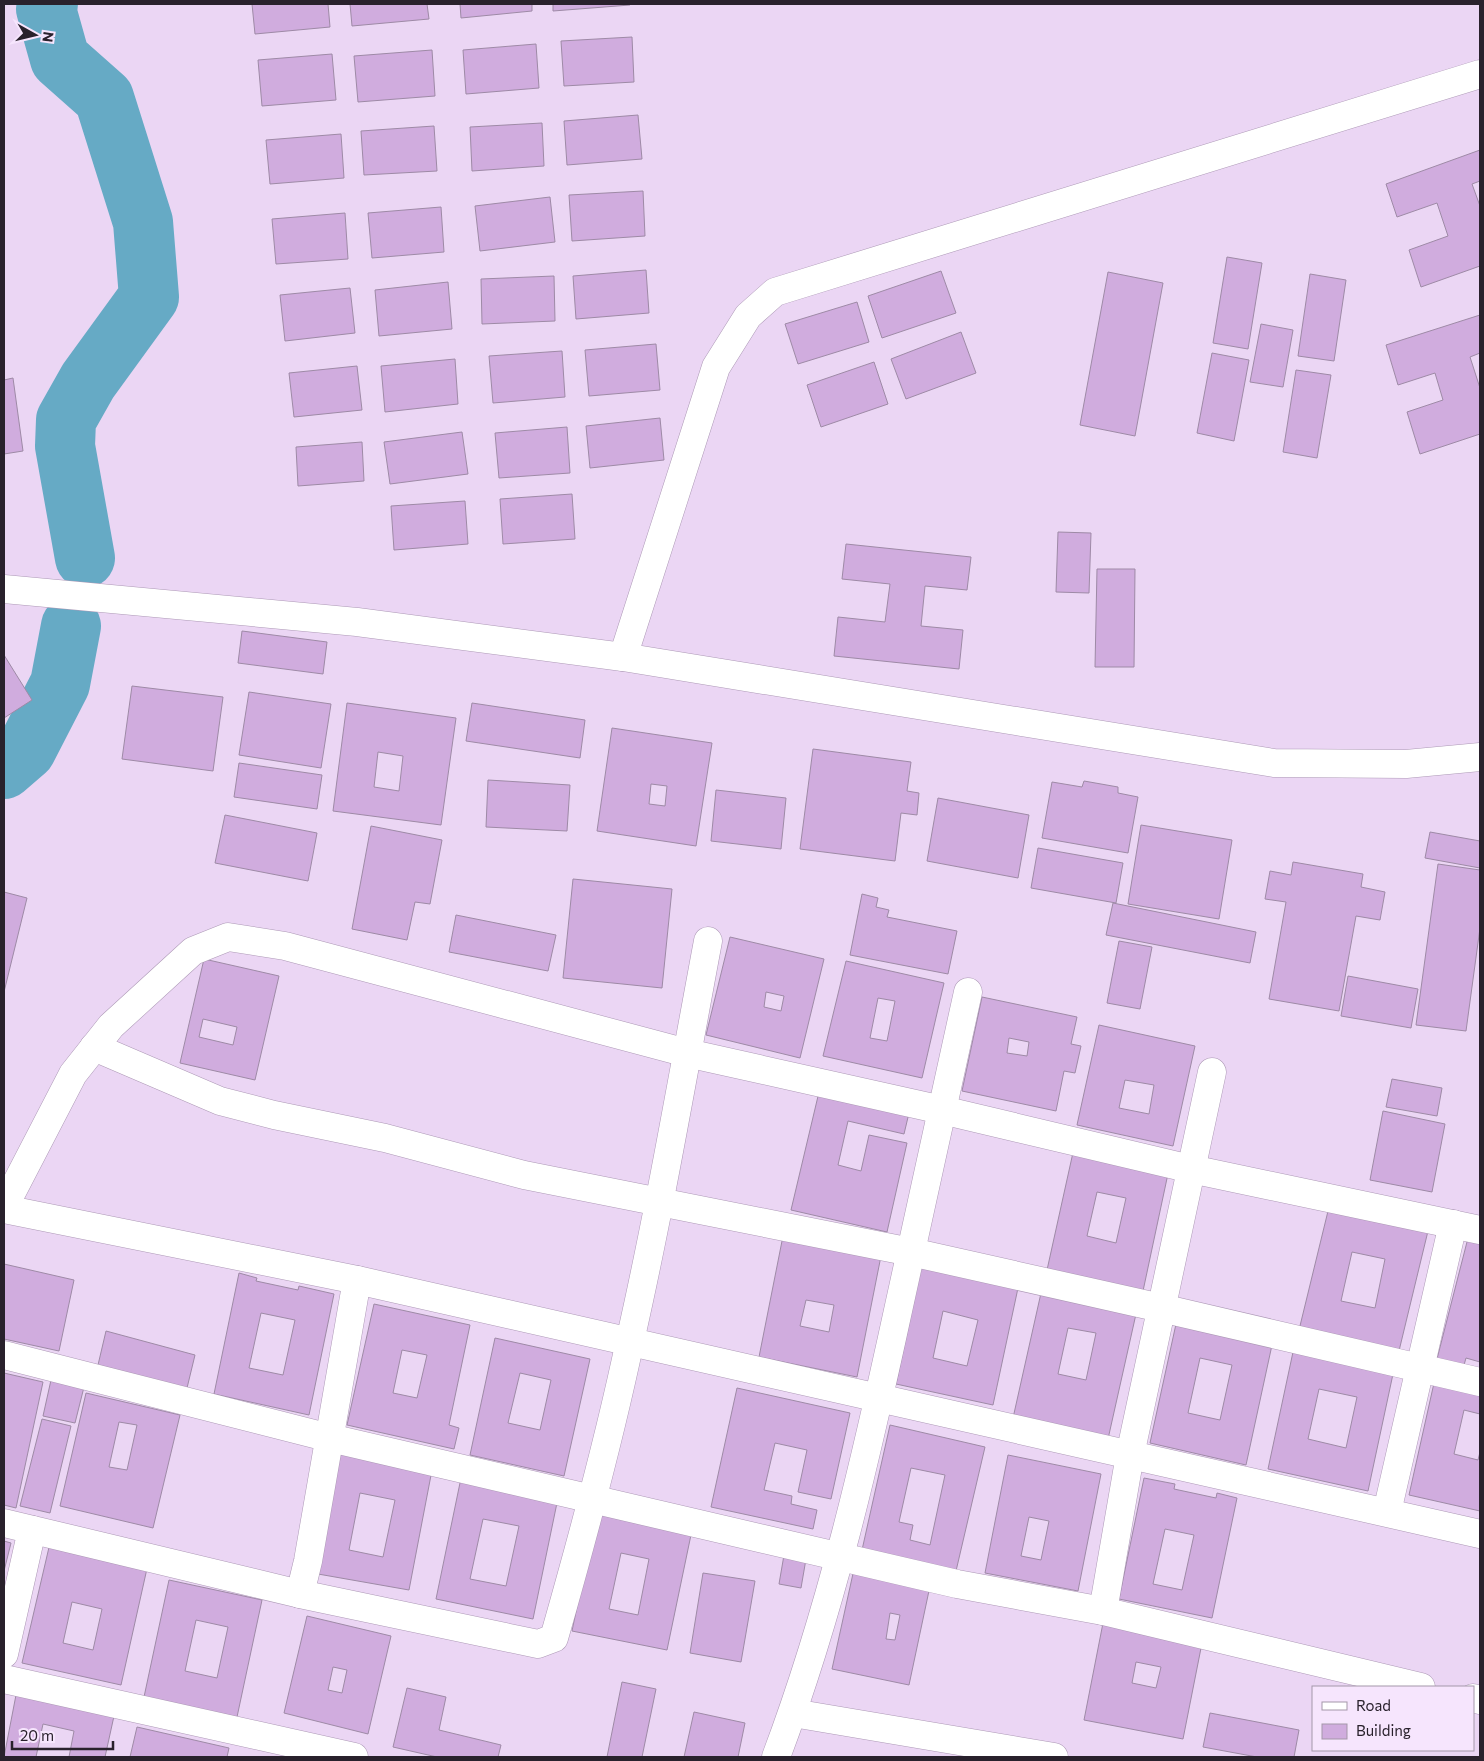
<svg xmlns="http://www.w3.org/2000/svg" width="1484" height="1761" viewBox="0 0 1484 1761" font-family="Commissioner,sans-serif">
<style>
.lines{fill:none;stroke-linecap:round;stroke-linejoin:round}
.river{stroke:#66aac5;stroke-width:60}
.building{fill:#d0acde;stroke:#9e8aa6;fill-rule:evenodd}
.street-casing{stroke:#ad99b6;stroke-width:29}
.street{stroke:#fff;stroke-width:28}
</style>
<rect width="100%" height="100%" fill="#ebd6f4"/>
<g class="lines">
<g class="river">
<path d="M48,4L46,9L60,59L104,98L143,222L149,297L88,381L66,420L65,446L85,558"/>
<path d="M4,769L26,750L60,684L71,626"/>
</g>
</g>
<g class="building">
<path d="M252,4H328L330,27L255,34Z"/>
<path d="M350,4H427L429,19L352,26Z"/>
<path d="M460,4H532V11L461,18Z"/>
<path d="M553,4H630V5L553,11Z"/>
<path d="M632,37L634,82L564,86L561,41Z"/>
<path d="M536,44L539,88L466,94L463,50Z"/>
<path d="M432,50L435,96L358,102L354,56Z"/>
<path d="M332,54L336,100L262,106L258,60Z"/>
<path d="M638,115L642,159L567,165L564,121Z"/>
<path d="M542,123L544,166L472,171L470,127Z"/>
<path d="M434,126L437,171L364,175L361,131Z"/>
<path d="M341,134L344,178L270,184L266,140Z"/>
<path d="M1480,150V181L1472,184L1480,206V266L1421,287L1409,250L1448,236L1437,203L1397,217L1386,184Z"/>
<path d="M643,191L645,236L572,241L569,195Z"/>
<path d="M550,197L555,242L480,251L475,206Z"/>
<path d="M441,207L444,252L372,258L368,213Z"/>
<path d="M345,213L348,259L276,264L272,219Z"/>
<path d="M1227,257L1262,263L1248,349L1213,343Z"/>
<path d="M646,270L649,313L576,319L573,276Z"/>
<path d="M941,271L956,313L882,338L868,296Z"/>
<path d="M1108,272L1163,283L1135,436L1080,425Z"/>
<path d="M1310,274L1346,280L1334,361L1298,356Z"/>
<path d="M554,276L555,321L482,324L481,279Z"/>
<path d="M448,282L452,329L379,336L375,290Z"/>
<path d="M350,288L355,333L285,341L280,295Z"/>
<path d="M857,302L869,342L798,364L785,324Z"/>
<path d="M1480,315V353L1470,357L1480,388V434L1420,454L1407,412L1443,400L1435,373L1398,385L1386,345Z"/>
<path d="M1261,324L1293,330L1283,387L1250,382Z"/>
<path d="M961,332L976,373L906,399L891,359Z"/>
<path d="M656,344L660,390L589,396L585,350Z"/>
<path d="M562,351L565,397L493,403L489,356Z"/>
<path d="M1212,353L1249,360L1234,441L1197,433Z"/>
<path d="M455,359L458,404L385,412L381,366Z"/>
<path d="M874,362L888,404L821,427L807,385Z"/>
<path d="M357,366L362,410L294,417L289,373Z"/>
<path d="M1296,370L1331,375L1317,458L1283,452Z"/>
<path d="M13,378L23,451L4,454V380Z"/>
<path d="M660,418L664,460L590,468L586,426Z"/>
<path d="M567,427L570,473L499,478L495,433Z"/>
<path d="M462,432L468,474L390,484L384,442Z"/>
<path d="M362,442L364,481L298,486L296,447Z"/>
<path d="M572,494L575,539L503,544L500,499Z"/>
<path d="M465,501L468,544L394,550L391,506Z"/>
<path d="M1058,532L1091,533L1089,593L1056,592Z"/>
<path d="M846,544L971,557L967,590L925,586L921,626L963,630L959,669L834,656L838,617L885,622L890,584L842,579Z"/>
<path d="M1097,569H1135L1134,667H1095Z"/>
<path d="M242,631L327,642L323,674L238,663Z"/>
<path d="M4,655L32,700L4,718Z"/>
<path d="M132,686L223,697L213,771L122,759Z"/>
<path d="M249,692L331,704L321,768L239,755Z"/>
<path d="M347,703L456,718L441,825L333,811ZM378,752L403,756L399,791L374,787Z"/>
<path d="M472,703L585,720L580,758L466,741Z"/>
<path d="M612,728L712,743L696,846L597,831ZM651,784L667,786L665,806L649,804Z"/>
<path d="M813,749L911,762L907,791L919,793L917,815L901,813L895,861L800,849Z"/>
<path d="M239,763L322,775L317,809L234,797Z"/>
<path d="M488,780L570,785L567,831L486,827Z"/>
<path d="M1084,781L1118,787V793L1138,797L1128,853L1042,838L1052,782L1082,787Z"/>
<path d="M716,790L786,798L781,849L711,841Z"/>
<path d="M938,798L1029,815L1018,878L927,861Z"/>
<path d="M225,815L317,833L308,881L215,863Z"/>
<path d="M1141,825L1232,840L1219,919L1128,904Z"/>
<path d="M371,826L442,840L430,904L415,902L407,940L352,929Z"/>
<path d="M1430,832L1480,841V868L1425,858Z"/>
<path d="M1038,848L1123,863L1116,903L1031,888Z"/>
<path d="M1293,862L1363,874L1361,887L1385,892L1380,920L1356,916L1339,1011L1269,999L1286,902L1265,899L1270,871L1291,875Z"/>
<path d="M1438,864L1480,870V928L1466,1031L1416,1025Z"/>
<path d="M573,879L672,889L662,988L563,978Z"/>
<path d="M4,892L27,898L4,992Z"/>
<path d="M862,894L878,898L876,907L889,910L887,917L957,931L948,974L850,955Z"/>
<path d="M1113,903L1256,932L1250,963L1106,935Z"/>
<path d="M456,915L556,935L548,971L449,952Z"/>
<path d="M730,937L824,959L800,1058L706,1035ZM766,992L784,996L781,1011L764,1007Z"/>
<path d="M1119,941L1152,947L1140,1009L1107,1003Z"/>
<path d="M204,959L279,976L255,1080L180,1063ZM203,1019L237,1027L233,1045L199,1037Z"/>
<path d="M846,961L944,983L922,1078L823,1056ZM878,998L895,1001L887,1041L870,1038Z"/>
<path d="M1348,976L1418,989L1411,1028L1341,1016Z"/>
<path d="M982,997L1077,1017L1071,1044L1081,1046L1075,1073L1064,1071L1056,1111L962,1091ZM1009,1038L1029,1042L1027,1056L1007,1053Z"/>
<path d="M1099,1025L1195,1046L1173,1146L1077,1125ZM1125,1080L1154,1085L1149,1114L1119,1108Z"/>
<path d="M1392,1079L1442,1088L1437,1116L1386,1107Z"/>
<path d="M819,1092L909,1113L904,1134L848,1121L838,1165L861,1171L869,1135L907,1143L887,1232L791,1210Z"/>
<path d="M1383,1111L1445,1124L1432,1192L1370,1180Z"/>
<path d="M1074,1148L1169,1169L1143,1291L1047,1270ZM1097,1192L1126,1198L1116,1243L1087,1236Z"/>
<path d="M1329,1207L1428,1231L1398,1355L1299,1330ZM1352,1252L1385,1259L1375,1308L1341,1301Z"/>
<path d="M783,1236L881,1256L857,1377L759,1357ZM806,1300L834,1305L829,1332L800,1326Z"/>
<path d="M1468,1238L1480,1241V1362L1466,1358L1464,1365L1437,1359Z"/>
<path d="M4,1264L74,1280L59,1351L4,1339Z"/>
<path d="M921,1268L1018,1288L993,1405L896,1384ZM943,1311L978,1320L967,1366L933,1358Z"/>
<path d="M239,1273L257,1278L256,1281L298,1290L299,1286L334,1294L309,1415L214,1394ZM261,1313L295,1320L283,1375L249,1368Z"/>
<path d="M1041,1293L1136,1314L1108,1439L1013,1418ZM1068,1328L1096,1333L1086,1380L1058,1374Z"/>
<path d="M374,1304L470,1325L449,1425L459,1428L454,1449L347,1425ZM402,1350L427,1355L417,1398L393,1393Z"/>
<path d="M1176,1324L1272,1345L1246,1465L1150,1443ZM1200,1358L1232,1365L1220,1420L1188,1413Z"/>
<path d="M106,1331L195,1355L187,1388L98,1365Z"/>
<path d="M495,1338L590,1359L564,1476L470,1455ZM520,1373L551,1380L540,1430L508,1423Z"/>
<path d="M1293,1352L1393,1374L1368,1491L1268,1469ZM1319,1389L1357,1397L1346,1448L1308,1439Z"/>
<path d="M53,1371L86,1379L75,1423L43,1416Z"/>
<path d="M4,1373L43,1382L16,1508L4,1505Z"/>
<path d="M1434,1383L1480,1393V1414L1464,1410L1454,1454L1478,1460L1480,1452V1511L1409,1495Z"/>
<path d="M737,1388L850,1413L831,1499L798,1492L807,1450L775,1443L764,1490L792,1496L791,1504L817,1510L813,1529L711,1507Z"/>
<path d="M86,1393L180,1415L153,1528L60,1506ZM119,1422L137,1425L127,1470L109,1467Z"/>
<path d="M42,1419L71,1426L50,1513L20,1506Z"/>
<path d="M890,1425L985,1447L956,1571L862,1550ZM911,1468L945,1475L930,1545L910,1540L913,1525L899,1522Z"/>
<path d="M340,1453L432,1470L409,1590L318,1574ZM360,1493L395,1500L383,1557L349,1550Z"/>
<path d="M1008,1455L1101,1474L1078,1591L985,1573ZM1029,1517L1049,1521L1041,1560L1021,1556Z"/>
<path d="M461,1478L558,1498L533,1619L436,1599ZM483,1519L519,1526L506,1586L470,1579Z"/>
<path d="M1144,1478L1175,1484L1174,1489L1216,1498L1217,1493L1237,1498L1212,1618L1119,1599ZM1165,1529L1194,1535L1182,1590L1153,1584Z"/>
<path d="M597,1510L692,1530L667,1650L572,1631ZM621,1553L649,1559L638,1615L609,1609Z"/>
<path d="M4,1541L11,1543L4,1571Z"/>
<path d="M50,1543L148,1564L121,1685L22,1663ZM72,1602L102,1609L93,1650L63,1643Z"/>
<path d="M784,1555L806,1559L801,1588L779,1584Z"/>
<path d="M854,1569L930,1586L909,1685L832,1669ZM890,1613L900,1615L895,1640L886,1639Z"/>
<path d="M703,1573L755,1581L741,1662L690,1653Z"/>
<path d="M169,1580L262,1600L237,1717L144,1697ZM196,1620L228,1627L217,1678L185,1671Z"/>
<path d="M307,1616L391,1636L368,1734L284,1713ZM333,1667L347,1670L342,1693L328,1690Z"/>
<path d="M1103,1623L1202,1643L1183,1739L1084,1720ZM1136,1662L1161,1667L1156,1688L1132,1683Z"/>
<path d="M622,1682L656,1689L642,1757H607Z"/>
<path d="M407,1688L446,1697L439,1730L501,1745L498,1757H437L393,1747Z"/>
<path d="M16,1695L114,1716L105,1757H69L74,1731L43,1724L36,1757H4Z"/>
<path d="M694,1712L745,1723L738,1757H684Z"/>
<path d="M1210,1713L1299,1730L1294,1757H1257L1203,1747Z"/>
<path d="M137,1727L229,1748L227,1757H130Z"/>
</g>
<g class="lines">
<defs>
<g id="street">
<path d="M4,589L357,622L623,657L1274,763L1406,764L1480,757"/>
<path d="M623,657L716,367L748,316L775,292L1480,74"/>
<path d="M94,1047L220,1101L274,1115L385,1138L524,1175L911,1252L1161,1308L1480,1382"/>
<path d="M4,1207L73,1074L111,1026L193,951L228,937L285,946L687,1053L942,1110L1191,1169L1480,1230"/>
<path d="M4,1209L357,1280L1480,1534"/>
<path d="M4,1355L330,1438L957,1584L1103,1611L1421,1687"/>
<path d="M1387,1512L1453,1224"/>
<path d="M4,1523L300,1594L308,1561L357,1280"/>
<path d="M300,1594L538,1644L554,1638C582,1540 609,1441 630,1341C660,1209 683,1074 708,941"/>
<path d="M1103,1611L1130,1455L1212,1072"/>
<path d="M4,1654L32,1530"/>
<path d="M4,1679L354,1757"/>
<path d="M1473,1698L1480,1700"/>
<path d="M793,1713L1054,1757"/>
<path d="M776,1757C831,1611 866,1458 899,1306C922,1202 945,1097 968,992"/>
</g>
</defs>
<use href="#street" class="street-casing"/>
<use href="#street" class="street"/>
</g>
<rect width="1484" height="1761" fill="none" stroke="#29212c" stroke-width="10"/>
<rect x="1312" y="1686" width="162" height="65" fill="#f6e5fd" stroke="#a497a9"/>
<rect x="1322" y="1702" width="25" height="8" fill="#ffffff" stroke="#a497a9"/>
<text x="1356" y="1711" font-size="15" fill="#29212c">Road</text>
<rect x="1322" y="1724" width="25" height="15" fill="#d0acde" stroke="#a497a9"/>
<text x="1356" y="1736" font-size="15" fill="#29212c">Building</text>
<g transform="translate(35 35) rotate(98)" stroke="#f6e5fd" stroke-width="4" paint-order="stroke">
<path d="M0-4L9 19L0 12L-9 19Z" fill="#29212c"/>
<text y="-8" font-size="14" font-weight="bold" text-anchor="middle" fill="#29212c">N</text>
</g>
<path d="M12 1741v8h101v-8" fill="none" stroke="#29212c" stroke-width="2.5"/>
<text x="20" y="1741" font-size="15" fill="#29212c" stroke="#f6e5fd" stroke-width="4" paint-order="stroke">20 m</text>
</svg>
